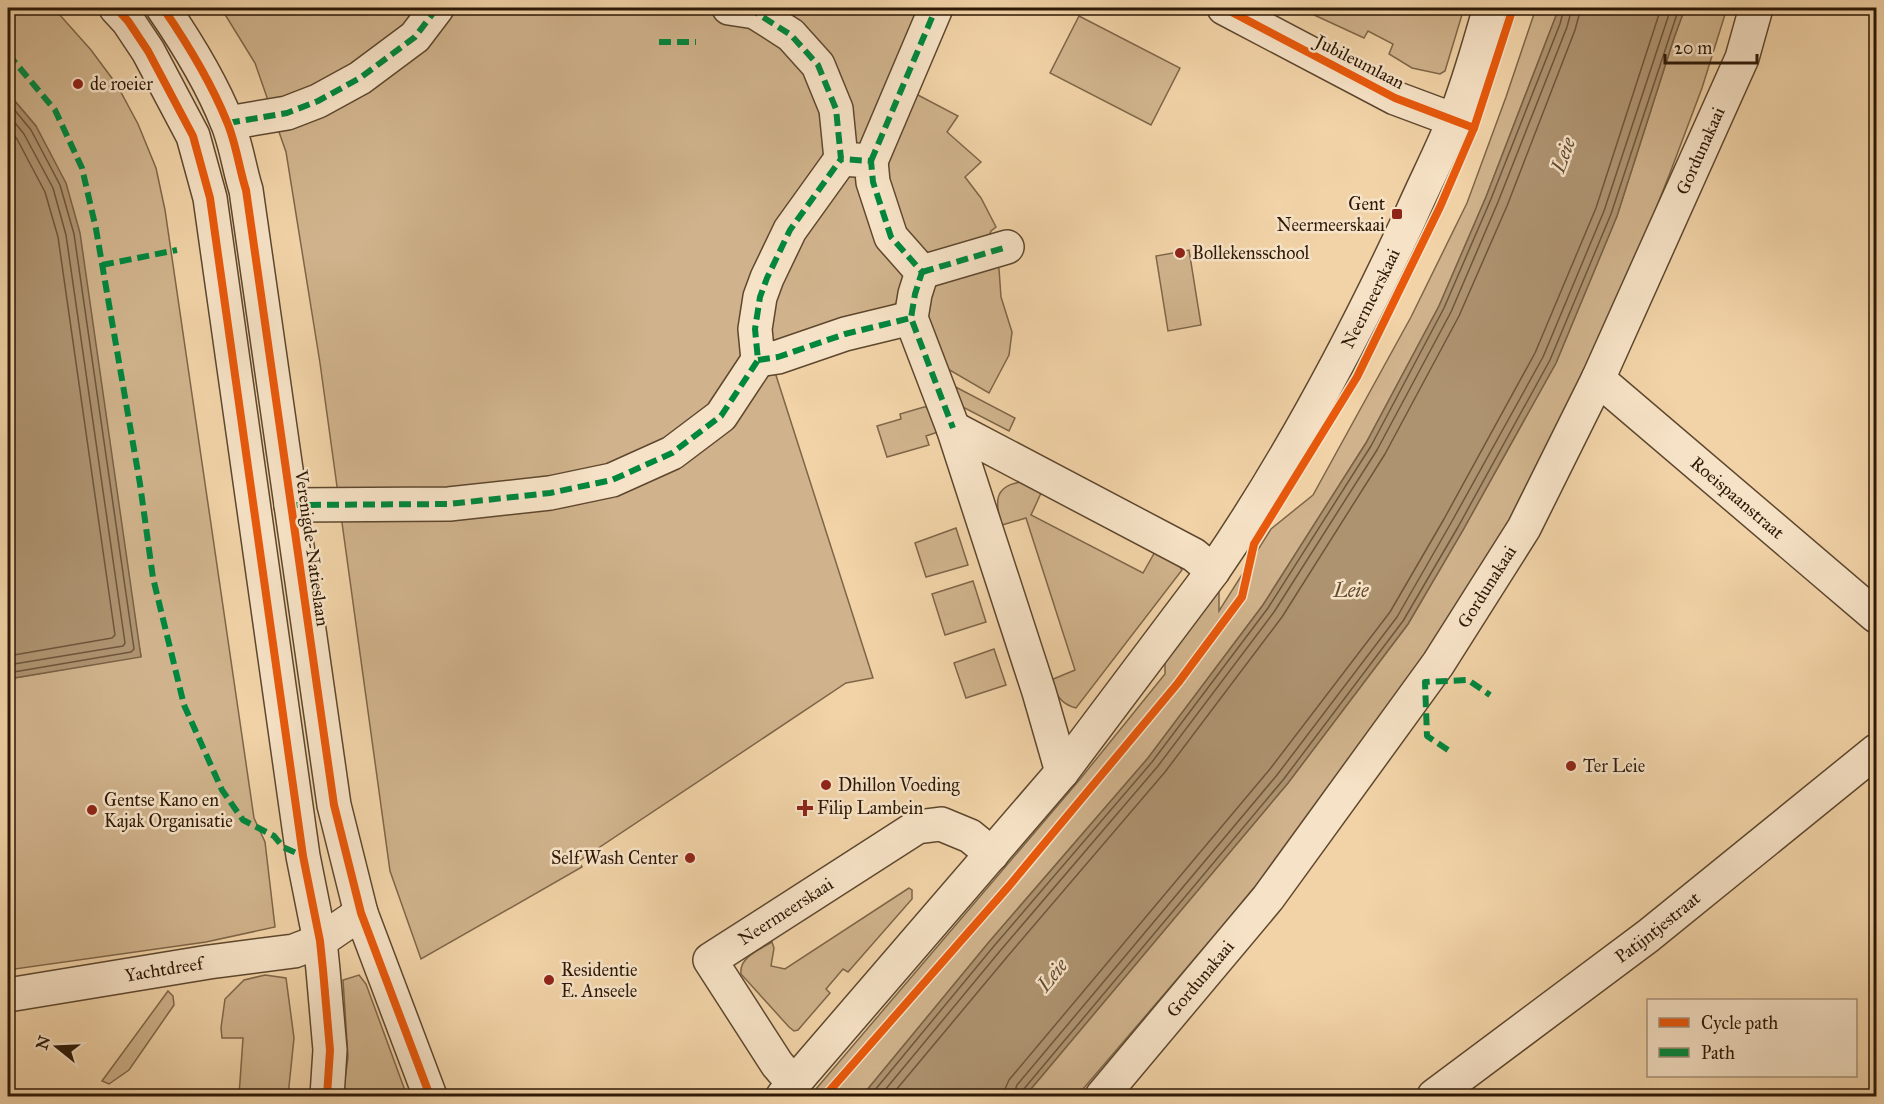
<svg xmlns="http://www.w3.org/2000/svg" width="1884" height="1104" viewBox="0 0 1884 1104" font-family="'IM FELL Great Primer',serif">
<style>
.green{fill:#d0b38c;stroke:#7e6649;stroke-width:1.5}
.water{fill:#ae9370;stroke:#7a6246;stroke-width:1.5}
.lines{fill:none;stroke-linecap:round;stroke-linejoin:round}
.shore{stroke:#6e563b;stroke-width:1.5}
.minor-casing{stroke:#5e472e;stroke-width:36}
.minor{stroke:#f6e2c6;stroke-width:33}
.quiet{stroke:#00873e;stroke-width:6;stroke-dasharray:12 6;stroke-linecap:butt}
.cycleway-casing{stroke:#f6e2c6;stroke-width:11}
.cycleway{stroke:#e8590c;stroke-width:8}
.poi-dot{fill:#8f2418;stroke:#f6e2c6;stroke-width:2}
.labels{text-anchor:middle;stroke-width:5;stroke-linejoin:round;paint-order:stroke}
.street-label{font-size:18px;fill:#2d1806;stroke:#f6e2c6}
.poi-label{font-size:18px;fill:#2d1806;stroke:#f6e2c6;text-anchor:start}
.water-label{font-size:20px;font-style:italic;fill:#614930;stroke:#f6e2c6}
</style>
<rect width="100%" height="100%" fill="#f1d3a7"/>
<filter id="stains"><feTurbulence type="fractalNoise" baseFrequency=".00333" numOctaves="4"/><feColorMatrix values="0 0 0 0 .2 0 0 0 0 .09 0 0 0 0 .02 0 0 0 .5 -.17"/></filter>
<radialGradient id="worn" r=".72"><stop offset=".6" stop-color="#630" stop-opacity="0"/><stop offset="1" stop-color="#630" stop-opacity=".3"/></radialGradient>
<g class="green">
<path d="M8,8H50L59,14L91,50L117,85L138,124L156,168L165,210L254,818L265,842L275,927L206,942L8,970V679L141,656L36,126L8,93Z"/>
<path d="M221,8H925L868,142L908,275L904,296L891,308L774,369L873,678L846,683L579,861L582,867L421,959L390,871L320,363L286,152L255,63Z"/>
<path d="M1299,8H1375L1382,11L1384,8H1464L1445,71L1440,74L1412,68L1389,54L1393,44L1368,31L1364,38Z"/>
<path d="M1536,8H1559L1486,197L1439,306L1366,443L1263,605L1148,758L989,942L862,1096H810L1081,778L1165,674V659L1219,586V611L1271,529L1313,495L1411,317L1467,203L1506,97Z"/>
<path d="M1685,8H1727L1702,88L1670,173L1643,241L1578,392L1471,594L1309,821L1220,929L1077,1096H1025L1288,783L1408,624L1463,530L1556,363L1617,216L1674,38Z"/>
<path d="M1079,16L1180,68L1151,125L1050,73Z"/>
<path d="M916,94L958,116L947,132L981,162L965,177L981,198L996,227L991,231L987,242L929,254L914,246L894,221L884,153Z"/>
<path d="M1189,250L1201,325L1168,331L1156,256Z"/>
<path d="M997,262L999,269L1001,297L1012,332L1009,355L989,393L941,365L926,315L930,292L939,282Z"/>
<path d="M948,383L1015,418L1009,431L953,402Z"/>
<path d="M924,407H928L938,432L926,436L929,445L887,457L877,426L901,419L900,414Z"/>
<path d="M1021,482L1042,491L1031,515L1143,573L1156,550L1178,564L1182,570L1076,708C1060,704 1056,694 1051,680L1075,670L1026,518L1002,525C995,504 993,486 1021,482Z"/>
<path d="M956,528L968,565L926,577L915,543Z"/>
<path d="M973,581L986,622L945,635L932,594Z"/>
<path d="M994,649L1006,685L966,698L954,663Z"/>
<path d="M909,888L912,890V899L848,972L843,969L826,989L830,993L798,1030L794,1031L789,1027L741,974C739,957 759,950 772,942L774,948L771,966L785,969Z"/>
<path d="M265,975L286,978L294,1038L288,1096H239L243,1038H222L221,1028L225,999L244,980Z"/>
<path d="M359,975L366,984L407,1096H343L348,1057L343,980Z"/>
<path d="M168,991L173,996L174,1005L129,1070L109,1084L102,1081Z"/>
</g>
<g class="water">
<path d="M1559,8H1685L1674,38L1617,216L1556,363L1463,530L1408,624L1288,783L1025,1096H862L989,942L1148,758L1263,605L1366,443L1439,306L1486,197Z"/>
<path d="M8,93L36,126L66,183L80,233L141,657L8,679Z"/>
</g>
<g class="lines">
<g class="shore">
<path d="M8,102L31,130L60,185L74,234L134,649L131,652L8,673"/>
<path d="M8,114L24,134L53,188L66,235L125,643L123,646L8,665"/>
<path d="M8,128L17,139L45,192L58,237L115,635L112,638L8,656"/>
<path d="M870,1096L994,946L1152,762L1268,608L1371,446L1444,308L1491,199L1560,24L1564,8"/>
<path d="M880,1096L1000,951L1158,766L1274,612L1377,450L1451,312L1498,202L1567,27L1572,8"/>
<path d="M891,1096L1007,957L1165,772L1282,617L1385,454L1459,316L1507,206L1575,30L1581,8"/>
<path d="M1004,1096L1005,1089L1009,1080L1270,769L1390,612L1444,519L1535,353L1596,208L1661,8"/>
<path d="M1013,1096L1017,1085L1277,775L1397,617L1451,523L1543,357L1604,211L1671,8"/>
<path d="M1021,1096L1023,1090L1283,780L1403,621L1458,527L1550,360L1611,214L1679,8"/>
</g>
<defs>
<g id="minor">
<path d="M116,8L128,21L148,51L193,136L210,198L303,856L320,941L323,970L330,1050L327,1096"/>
<path d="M163,8C187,43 211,82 227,122C236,143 239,168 246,190L334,805L361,913L430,1096"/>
<path d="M729,8L755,12L791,35L818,65L836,109L841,159L871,161L873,182L891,237L922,272L915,294L911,318L953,428"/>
<path d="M1224,8L1395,98L1454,120"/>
<path d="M228,123L287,113L318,101L360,78L415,37L437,8"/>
<path d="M871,161L936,8"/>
<path d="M922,272L1007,247"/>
<path d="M758,360L778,357L845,334L911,318"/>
<path id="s1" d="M1598,379L1876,616"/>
<path d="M291,505L449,504L550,493L612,480L672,453L721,416L758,360L755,329L760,297L767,278L790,230L841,159"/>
<path d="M1062,772L1039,692L953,428L1194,555L1213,571"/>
<path id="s2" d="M8,995L209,962L294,951L320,941L361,913"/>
<path id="s3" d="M794,1084L777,1064L710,960L917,827L941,824L970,836L992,854"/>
<path id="s4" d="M783,1096L1062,772L1213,571C1290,459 1354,338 1411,215C1425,183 1441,152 1454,120C1469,83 1479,45 1490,8"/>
<path id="s5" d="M1102,1096L1268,898L1438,664L1524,528L1598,379L1742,58L1756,8"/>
<path id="s6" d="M1434,1096L1648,936L1876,751"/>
</g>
</defs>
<use href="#minor" class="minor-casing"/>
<use href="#minor" class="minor"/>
<g class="quiet">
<path d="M729,8L755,12L791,35L818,65L836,109L841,159L871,161L873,182L891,237L922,272L915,294L911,318L953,428"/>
<path d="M659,42H696"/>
<path d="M8,54L55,110L82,168L96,229L140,484L153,578L184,705L222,790L243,820L274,836L283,847L303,856"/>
<path d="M228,123L287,113L318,101L360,78L415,37L437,8"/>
<path d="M871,161L936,8"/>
<path d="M102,265L177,250"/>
<path d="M922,272L1007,247"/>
<path d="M758,360L778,357L845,334L911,318"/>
<path d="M291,505L449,504L550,493L612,480L672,453L721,416L758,360L755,329L760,297L767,278L790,230L841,159"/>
<path d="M1448,750L1427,736L1425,682L1468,680L1490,695"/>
</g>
<defs>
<g id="cycleway">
<path d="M116,8L128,21L148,51L193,136L210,198L303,856L320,941L323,970L330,1050L327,1096"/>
<path d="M163,8C187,43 211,82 227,122C236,143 239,168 246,190L334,805L361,913L430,1096"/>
<path d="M1224,8L1395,98L1474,128"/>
<path d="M825,1096L1009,886L1178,683L1242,597L1254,544L1357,377L1440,207L1474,128L1513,8"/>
</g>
</defs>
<use href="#cycleway" class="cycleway-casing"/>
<use href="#cycleway" class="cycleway"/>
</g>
<g class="poi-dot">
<circle cx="78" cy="84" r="6"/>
<rect x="1391" y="208" width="12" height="12" rx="3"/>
<circle cx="1180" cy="253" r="6"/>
<circle cx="1571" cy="766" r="6"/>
<circle cx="826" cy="785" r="6"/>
<path d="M802 799h6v6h6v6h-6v6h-6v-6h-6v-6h6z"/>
<circle cx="92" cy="810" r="6"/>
<circle cx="690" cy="858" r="6"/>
<circle cx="549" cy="980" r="6"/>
</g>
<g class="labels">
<g class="street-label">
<text transform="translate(1360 62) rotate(27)" y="6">Jubileumlaan</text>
<text dy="6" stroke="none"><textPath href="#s5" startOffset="1125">Gordunakaai</textPath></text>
<text dy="6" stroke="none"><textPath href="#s4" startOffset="994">Neermeerskaai</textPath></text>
<text dy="6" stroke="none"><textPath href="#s1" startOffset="183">Roeispaanstraat</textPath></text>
<text transform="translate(312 548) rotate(82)" y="6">Verenigde-Natieslaan</text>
<text dy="6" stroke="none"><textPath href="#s5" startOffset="639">Gordunakaai</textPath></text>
<text dy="6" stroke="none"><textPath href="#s3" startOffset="240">Neermeerskaai</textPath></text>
<text dy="6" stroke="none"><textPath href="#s6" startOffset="280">Patijntjestraat</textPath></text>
<text dy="6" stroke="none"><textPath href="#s2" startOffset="158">Yachtdreef</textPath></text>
<text dy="6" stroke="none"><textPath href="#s5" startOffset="153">Gordunakaai</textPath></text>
</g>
<g class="poi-label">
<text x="90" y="90">de roeier</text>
<text x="1385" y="210" text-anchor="end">Gent<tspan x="1385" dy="21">Neermeerskaai</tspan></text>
<text x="1192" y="259">Bollekensschool</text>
<text x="1583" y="772">Ter Leie</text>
<text x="838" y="791">Dhillon Voeding</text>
<text x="104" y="806">Gentse Kano en<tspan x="104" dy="21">Kajak Organisatie</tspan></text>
<text x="817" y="814">Filip Lambein</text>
<text x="678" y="864" text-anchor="end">Self Wash Center</text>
<text x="561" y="976">Residentie<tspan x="561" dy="21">E. Anseele</tspan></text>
</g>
<g class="water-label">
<text transform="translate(1563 155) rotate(-70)" y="7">Leie</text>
<text x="1351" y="597">Leie</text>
<text transform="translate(1052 975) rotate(-51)" y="7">Leie</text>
</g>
</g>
<rect width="1884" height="1104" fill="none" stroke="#f1d3a7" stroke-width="30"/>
<rect x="9" y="9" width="1866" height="1086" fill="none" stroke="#2d1806" stroke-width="3"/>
<rect x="15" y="15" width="1854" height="1074" fill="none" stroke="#2d1806" stroke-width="1.5"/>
<rect x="1647" y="999" width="210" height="78" fill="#f6e2c6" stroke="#a69179" stroke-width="1.5"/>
<rect x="1659" y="1018" width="30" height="9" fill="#e8590c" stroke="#a69179" stroke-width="1.5"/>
<text x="1701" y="1029" font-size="18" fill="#2d1806">Cycle path</text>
<rect x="1659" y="1048" width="30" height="9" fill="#00873e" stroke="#a69179" stroke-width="1.5"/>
<text x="1701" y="1059" font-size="18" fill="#2d1806">Path</text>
<g transform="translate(57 1047) rotate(288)" stroke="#f6e2c6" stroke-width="4.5" paint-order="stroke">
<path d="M0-4.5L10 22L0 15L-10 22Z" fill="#2d1806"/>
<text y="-9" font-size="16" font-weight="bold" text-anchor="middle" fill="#2d1806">N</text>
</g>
<path d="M1665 54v9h92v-9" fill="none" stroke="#2d1806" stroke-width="3"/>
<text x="1674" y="54" font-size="18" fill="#2d1806" stroke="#f6e2c6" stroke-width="4.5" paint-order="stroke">20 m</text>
<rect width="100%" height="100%" filter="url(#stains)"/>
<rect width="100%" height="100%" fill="url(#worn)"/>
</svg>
